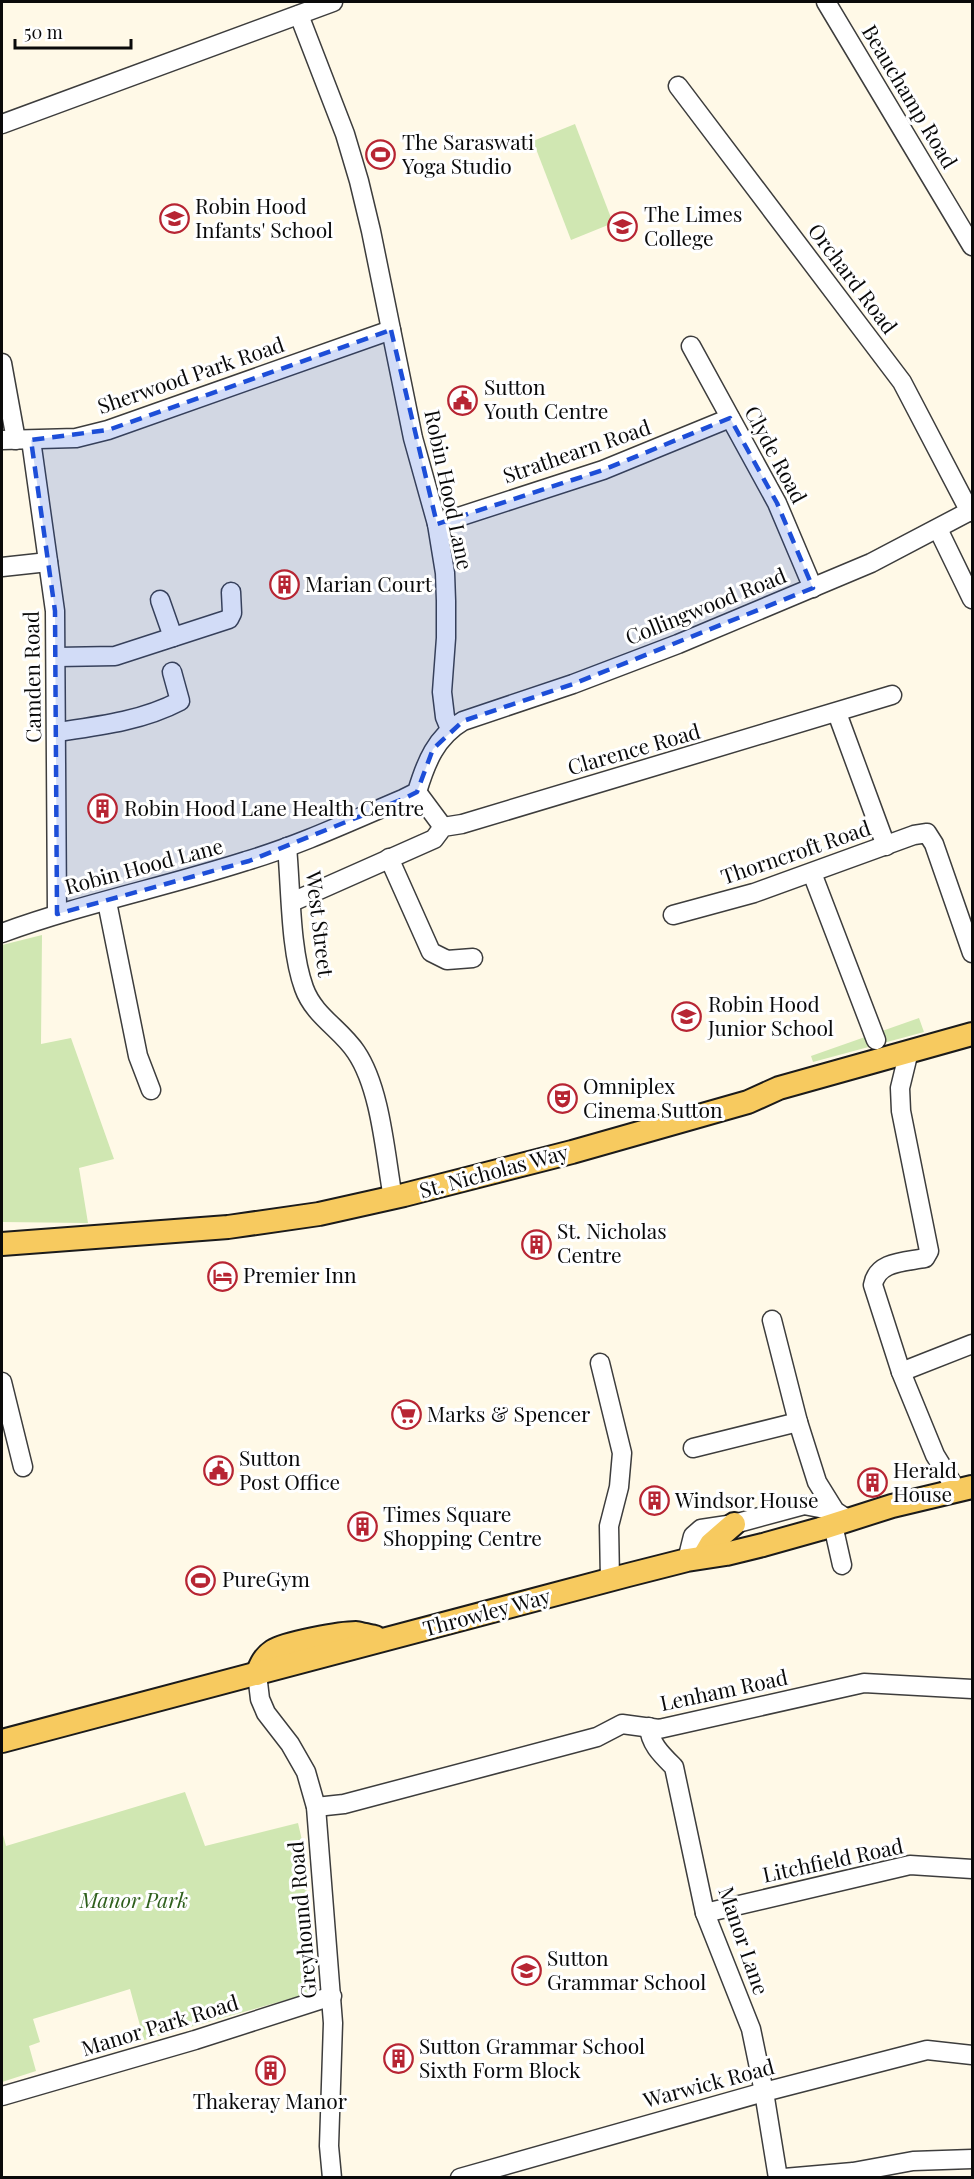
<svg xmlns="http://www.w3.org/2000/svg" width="974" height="2179" viewBox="0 0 974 2179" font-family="'Playfair Display',serif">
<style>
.green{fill:#d0e7b2}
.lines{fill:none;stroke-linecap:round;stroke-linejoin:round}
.minor-casing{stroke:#3d3d3d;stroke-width:21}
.major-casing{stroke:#1b1b1b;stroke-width:26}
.minor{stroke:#fff;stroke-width:18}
.major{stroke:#f7ca5f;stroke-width:22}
.marked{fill:#1d4ed8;fill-opacity:0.2;stroke:#1d4ed8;stroke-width:4.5;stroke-dasharray:12 8;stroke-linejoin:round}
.labels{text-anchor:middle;stroke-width:6;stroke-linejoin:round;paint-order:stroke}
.street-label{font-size:21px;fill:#0a0a0a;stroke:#fff}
.poi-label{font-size:21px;fill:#0a0a0a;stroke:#fff;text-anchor:start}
.park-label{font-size:21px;font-style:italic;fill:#2e5f1c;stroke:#fff}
</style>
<rect width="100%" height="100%" fill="#fff9e7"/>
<g class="green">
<path d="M575,124L613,223L571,240L533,141Z"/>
<path d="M42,935L41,1044L71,1038L114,1159L79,1168L88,1223L2,1222V945Z"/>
<path d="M919,1018L924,1032L813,1062L811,1056Z"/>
<path d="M185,1792L205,1846L298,1823L304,1849L314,1992L144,2040L130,1989L33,2019L40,2042L29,2046L36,2071L2,2082V1831L6,1846Z"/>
</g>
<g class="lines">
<defs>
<g id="minor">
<path d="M826,2L972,246"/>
<path d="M299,15L345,134L359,181L371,231L413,438L437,524L445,573L446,601V638L442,692L445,717L450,729"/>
<path d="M678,86L902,382L970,512"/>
<path d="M2,124L333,2"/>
<path d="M691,346L777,503L813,588"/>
<path d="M2,363L16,440"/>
<path d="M2,440L76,438L108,430L391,330"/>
<path d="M31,440L55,611L57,914"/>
<path d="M437,524L603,470L730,418"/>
<path d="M938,529L972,599"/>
<path d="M2,567L48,562"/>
<path d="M160,600L173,637"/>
<path d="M57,657L115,656L229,619L232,613L231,592"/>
<path d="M837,713L886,846"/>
<path d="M57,732C99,726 142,721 180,701L172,672"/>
<path d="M417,792L443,827"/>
<path d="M287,847C291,889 290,950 304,988C314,1016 341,1029 356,1052C381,1089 385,1154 393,1198"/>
<path d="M389,858L431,952L447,960L473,958"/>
<path d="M812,873L876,1040"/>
<path d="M107,902L138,1056L151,1090"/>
<path d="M292,902L434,839L443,827L462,824L892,695"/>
<path d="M673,915L754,893L914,835L927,833L934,844L972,953"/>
<path d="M2,933C81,904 165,887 246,861C300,845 351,821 403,799L417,792C426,762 436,737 463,721L573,684L678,644L871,563L972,510"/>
<path d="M909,1051L900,1088L901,1111L929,1251L925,1258C905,1262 877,1261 873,1285L901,1372L935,1455L957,1491"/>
<path d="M772,1320L798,1422L817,1482L835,1511L849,1520"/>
<path d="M600,1363L622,1453L619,1487L609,1526L610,1580"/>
<path d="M901,1372L972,1344"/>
<path d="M2,1382L23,1467"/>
<path d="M693,1448L798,1422"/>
<path d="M833,1525L842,1565"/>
<path d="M687,1560L693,1536L701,1529L734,1524L804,1505L835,1511"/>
<path d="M257,1674L260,1699L266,1713L290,1744L306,1772L316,1807L333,2023L329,2146L332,2178"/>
<path d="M649,1727C650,1744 662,1755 674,1767L705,1913L751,2029L764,2092L778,2178"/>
<path d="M316,1807L344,1804L597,1737L622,1724L659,1729L864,1683L972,1689"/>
<path d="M705,1913L910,1865L972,1869"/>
<path d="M2,2096L195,2040L332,1996"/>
<path d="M460,2178L764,2092L927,2050L972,2055"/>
<path d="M784,2178L853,2172L913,2161L972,2159"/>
</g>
<g id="major">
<path d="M2,1244L228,1227L319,1214L404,1195L572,1152L748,1102L779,1088L972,1034"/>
<path d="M704,1556L711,1544L734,1524"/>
<path d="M257,1674C261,1664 264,1657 273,1651C285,1643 341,1633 356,1633C362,1634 369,1636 375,1637"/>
<path d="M2,1741L628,1575L687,1560L726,1554L763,1545L820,1529L892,1506L972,1487"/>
</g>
</defs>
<use href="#minor" class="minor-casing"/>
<use href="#major" class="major-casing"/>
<use href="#minor" class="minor"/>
<use href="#major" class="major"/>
</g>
<path class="marked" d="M391,330L437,524L603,470L730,418L777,503L813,588L573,684L463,721L433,749L417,792L403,799L249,861L57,914L55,611L31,440L108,430Z"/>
<defs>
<symbol id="stadium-ring" viewBox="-11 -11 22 22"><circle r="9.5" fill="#fff" stroke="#b72533" stroke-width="1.5"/><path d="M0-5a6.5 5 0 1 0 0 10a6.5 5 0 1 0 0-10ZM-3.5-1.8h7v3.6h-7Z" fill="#b72533"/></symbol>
<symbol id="school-ring" viewBox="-11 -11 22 22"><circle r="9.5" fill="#fff" stroke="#b72533" stroke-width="1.5"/><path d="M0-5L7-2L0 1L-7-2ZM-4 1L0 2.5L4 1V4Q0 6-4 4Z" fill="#b72533"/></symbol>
<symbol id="civic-ring" viewBox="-11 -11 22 22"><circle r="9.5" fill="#fff" stroke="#b72533" stroke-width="1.5"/><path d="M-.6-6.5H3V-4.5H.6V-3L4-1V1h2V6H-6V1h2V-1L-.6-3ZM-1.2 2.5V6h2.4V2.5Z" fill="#b72533"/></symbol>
<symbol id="building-ring" viewBox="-11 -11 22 22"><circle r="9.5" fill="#fff" stroke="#b72533" stroke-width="1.5"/><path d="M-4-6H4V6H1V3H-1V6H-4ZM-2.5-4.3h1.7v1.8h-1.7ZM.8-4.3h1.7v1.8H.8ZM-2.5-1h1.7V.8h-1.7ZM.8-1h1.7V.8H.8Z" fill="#b72533"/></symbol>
<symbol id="theatre-ring" viewBox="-11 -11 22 22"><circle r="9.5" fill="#fff" stroke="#b72533" stroke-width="1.5"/><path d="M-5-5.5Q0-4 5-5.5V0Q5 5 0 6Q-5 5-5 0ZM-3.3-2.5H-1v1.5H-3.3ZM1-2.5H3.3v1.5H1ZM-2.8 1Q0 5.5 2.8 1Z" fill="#b72533"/></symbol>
<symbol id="hotel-ring" viewBox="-11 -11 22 22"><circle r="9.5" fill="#fff" stroke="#b72533" stroke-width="1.5"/><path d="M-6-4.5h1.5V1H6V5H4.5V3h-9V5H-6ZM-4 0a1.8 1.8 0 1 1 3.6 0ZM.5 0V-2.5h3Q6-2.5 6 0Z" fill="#b72533"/></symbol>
<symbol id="supermarket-ring" viewBox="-11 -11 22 22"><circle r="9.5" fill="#fff" stroke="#b72533" stroke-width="1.5"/><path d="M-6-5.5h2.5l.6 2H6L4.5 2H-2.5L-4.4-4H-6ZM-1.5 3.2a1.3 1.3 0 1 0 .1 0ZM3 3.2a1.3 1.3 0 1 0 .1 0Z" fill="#b72533"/></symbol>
</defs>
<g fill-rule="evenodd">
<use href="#stadium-ring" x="364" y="138" width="33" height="33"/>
<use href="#school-ring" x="158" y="202" width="33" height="33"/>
<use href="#school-ring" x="606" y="210" width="33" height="33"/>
<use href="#civic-ring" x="446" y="384" width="33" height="33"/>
<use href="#building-ring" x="268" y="568" width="33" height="33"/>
<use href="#building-ring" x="86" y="792" width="33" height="33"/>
<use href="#school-ring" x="670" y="1000" width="33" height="33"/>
<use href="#theatre-ring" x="546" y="1082" width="33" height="33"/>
<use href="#building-ring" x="520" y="1228" width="33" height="33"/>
<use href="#hotel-ring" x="206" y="1260" width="33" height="33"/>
<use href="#supermarket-ring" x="390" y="1398" width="33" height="33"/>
<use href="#civic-ring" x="202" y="1454" width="33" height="33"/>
<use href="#building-ring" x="856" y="1466" width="33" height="33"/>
<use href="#building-ring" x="638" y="1484" width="33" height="33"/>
<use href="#building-ring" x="346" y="1510" width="33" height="33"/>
<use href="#stadium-ring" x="184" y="1564" width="33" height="33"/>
<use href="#school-ring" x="510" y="1954" width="33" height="33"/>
<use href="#building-ring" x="382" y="2042" width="33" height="33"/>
<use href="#building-ring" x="254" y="2054" width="33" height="33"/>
</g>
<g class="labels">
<g class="street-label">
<text transform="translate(909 97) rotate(59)" y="7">Beauchamp Road</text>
<text transform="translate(852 279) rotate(53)" y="7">Orchard Road</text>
<text transform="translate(191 376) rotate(-19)" y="7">Sherwood Park Road</text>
<text transform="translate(577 452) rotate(-19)" y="7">Strathearn Road</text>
<text transform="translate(775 455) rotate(62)" y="7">Clyde Road</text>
<text transform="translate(448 490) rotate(78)" y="7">Robin Hood Lane</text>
<text transform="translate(706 607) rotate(-22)" y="7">Collingwood Road</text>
<text transform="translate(33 677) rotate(-91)" y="7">Camden Road</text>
<text transform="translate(634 750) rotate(-16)" y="7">Clarence Road</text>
<text transform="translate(796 853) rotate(-19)" y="7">Thorncroft Road</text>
<text transform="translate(144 867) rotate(-15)" y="7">Robin Hood Lane</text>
<text transform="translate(319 924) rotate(83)" y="7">West Street</text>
<text transform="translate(494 1172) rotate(-15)" y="7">St. Nicholas Way</text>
<text transform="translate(487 1613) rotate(-15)" y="7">Throwley Way</text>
<text transform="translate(724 1691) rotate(-12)" y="7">Lenham Road</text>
<text transform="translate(833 1861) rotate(-12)" y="7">Litchfield Road</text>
<text transform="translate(303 1920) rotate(-95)" y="7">Greyhound Road</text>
<text transform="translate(743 1941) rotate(71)" y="7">Manor Lane</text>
<text transform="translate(160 2026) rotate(-17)" y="7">Manor Park Road</text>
<text transform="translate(709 2084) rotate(-15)" y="7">Warwick Road</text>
</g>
<g class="poi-label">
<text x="402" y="150">The Saraswati<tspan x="402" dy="24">Yoga Studio</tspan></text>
<text x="195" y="214">Robin Hood<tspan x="195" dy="24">Infants' School</tspan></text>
<text x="644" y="222">The Limes<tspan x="644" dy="24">College</tspan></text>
<text x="484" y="395">Sutton<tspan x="484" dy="24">Youth Centre</tspan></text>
<text x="305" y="592">Marian Court</text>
<text x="124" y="816">Robin Hood Lane Health Centre</text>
<text x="708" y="1012">Robin Hood<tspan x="708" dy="24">Junior School</tspan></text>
<text x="583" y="1094">Omniplex<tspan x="583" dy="24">Cinema Sutton</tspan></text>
<text x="557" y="1239">St. Nicholas<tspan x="557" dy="24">Centre</tspan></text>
<text x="243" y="1283">Premier Inn</text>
<text x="427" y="1422">Marks &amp; Spencer</text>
<text x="239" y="1466">Sutton<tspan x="239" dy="24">Post Office</tspan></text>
<text x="893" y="1478">Herald<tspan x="893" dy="24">House</tspan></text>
<text x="675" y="1508">Windsor House</text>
<text x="383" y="1522">Times Square<tspan x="383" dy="24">Shopping Centre</tspan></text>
<text x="222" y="1587">PureGym</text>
<text x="547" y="1966">Sutton<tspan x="547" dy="24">Grammar School</tspan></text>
<text x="419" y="2054">Sutton Grammar School<tspan x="419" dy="24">Sixth Form Block</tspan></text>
<text x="270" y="2109" text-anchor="middle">Thakeray Manor</text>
</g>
<g class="park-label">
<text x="134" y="1908">Manor Park</text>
</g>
</g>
<rect width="974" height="2179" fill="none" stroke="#0a0a0a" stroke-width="6"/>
<path d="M15 39v9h116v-9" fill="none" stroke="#0a0a0a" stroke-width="3"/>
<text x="24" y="39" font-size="18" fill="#0a0a0a" stroke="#ffffff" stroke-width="4.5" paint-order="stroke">50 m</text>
</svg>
